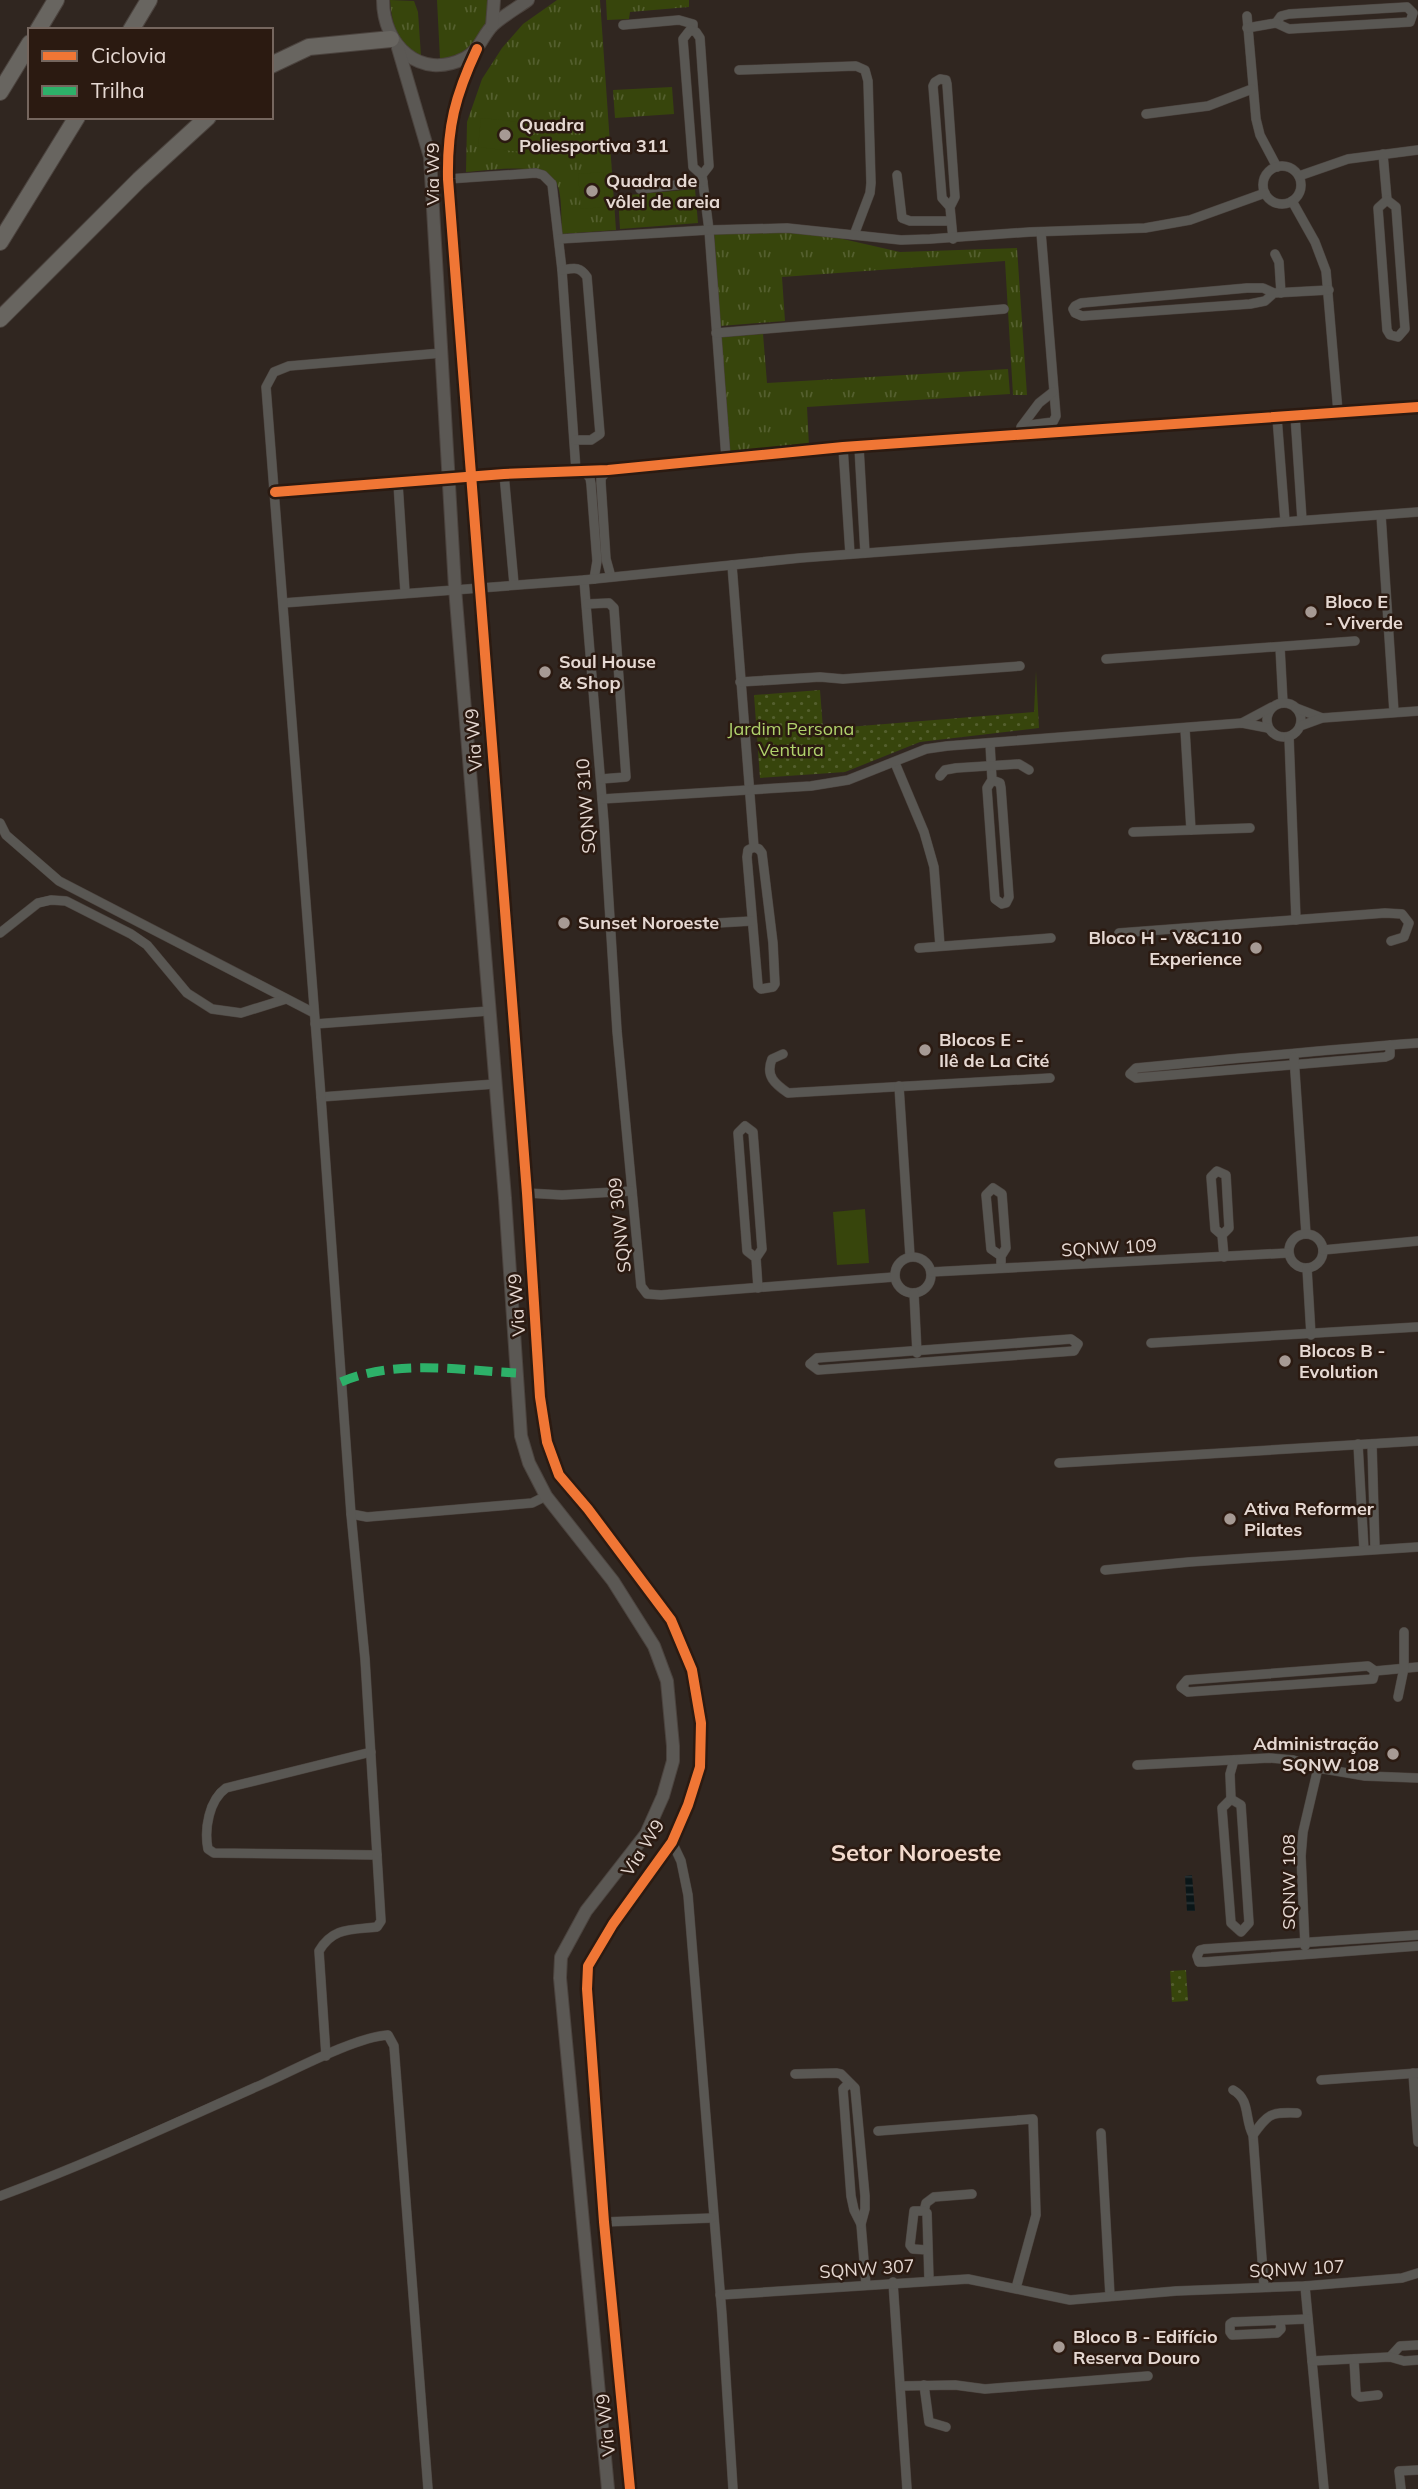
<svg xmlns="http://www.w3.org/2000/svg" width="1418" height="2489" viewBox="0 0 1418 2489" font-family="Mulish,sans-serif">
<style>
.grass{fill:url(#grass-tufts)}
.garden{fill:url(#garden-dots)}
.pitch{fill:#37450c}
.water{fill:url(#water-rules)}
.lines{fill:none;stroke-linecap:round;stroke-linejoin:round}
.street-casing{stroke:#4b433e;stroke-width:10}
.secondary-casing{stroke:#4b433e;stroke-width:14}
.highway-casing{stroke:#4b433e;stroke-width:18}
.street{stroke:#595753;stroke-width:9}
.secondary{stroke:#5b5854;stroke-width:12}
.highway{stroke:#686560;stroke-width:16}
.quiet{stroke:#2db169;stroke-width:9;stroke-dasharray:18 9;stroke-linecap:butt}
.cycleway-casing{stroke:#2b1a11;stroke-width:15}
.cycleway{stroke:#f07635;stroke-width:10}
.poi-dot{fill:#a69a94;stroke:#2b1a11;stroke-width:2.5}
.labels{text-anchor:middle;stroke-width:5;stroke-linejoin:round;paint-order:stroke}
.poi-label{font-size:18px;font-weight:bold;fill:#e5d8d2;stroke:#2b1a11;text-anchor:start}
.street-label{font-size:18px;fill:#e5d8d2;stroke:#2b1a11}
.park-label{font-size:18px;fill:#b0d26c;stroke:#2b1a11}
.district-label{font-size:24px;font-weight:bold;fill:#f2dacd;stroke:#2b1a11}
</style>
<defs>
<pattern id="grass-tufts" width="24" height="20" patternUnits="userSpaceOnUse" patternTransform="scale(1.75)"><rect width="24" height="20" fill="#37450c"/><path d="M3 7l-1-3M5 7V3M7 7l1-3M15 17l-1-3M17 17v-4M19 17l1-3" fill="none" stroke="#545f2e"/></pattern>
<pattern id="garden-dots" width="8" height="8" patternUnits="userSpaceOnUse" patternTransform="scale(1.75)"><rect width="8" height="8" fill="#37450c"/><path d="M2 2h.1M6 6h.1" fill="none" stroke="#545f2e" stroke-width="1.8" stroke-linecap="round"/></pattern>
<pattern id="water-rules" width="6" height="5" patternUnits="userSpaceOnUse" patternTransform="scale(1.75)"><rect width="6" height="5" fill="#0a1618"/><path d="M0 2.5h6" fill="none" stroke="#2e3739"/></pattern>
</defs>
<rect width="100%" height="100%" fill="#302620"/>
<g class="grass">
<path d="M390,0L414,1L418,12L421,56C397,46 392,24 390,0Z"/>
<path d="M437,0H488L489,23C473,44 468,54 440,59Z"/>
<path d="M557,0H600L616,230L562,234C561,220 562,204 559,190C553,158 490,171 466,172L467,122L482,79L502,48L523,24Z"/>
<path d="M606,0H689V7L630,12L629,19L607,20Z"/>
<path d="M672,87L674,114L615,118L613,90Z"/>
<path d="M695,189L698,223L620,229L618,196Z"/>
<path d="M786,226L900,252L1017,248L1027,395H1013L1005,261L782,277L785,321L720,326L714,231Z"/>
<path d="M763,334L767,383L1008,369L1010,394L807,407L809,446L730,451L720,337Z"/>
</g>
<g class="garden">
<path d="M1036,671L1039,728L920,742L845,772L760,778L754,695L820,690L823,729L1034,712Z"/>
<path d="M1186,1970L1188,2001L1172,2002L1170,1971Z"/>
</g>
<g class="pitch">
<path d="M481,118L532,123L530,153L478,147Z"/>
<path d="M603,172L605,207L581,209L578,174Z"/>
<path d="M865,1209L869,1263L837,1265L833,1212Z"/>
</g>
<path class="water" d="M1192,1875L1195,1911H1187L1185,1876Z"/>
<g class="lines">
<defs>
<g id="street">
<path d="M1407,7L1413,13L1410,22L1289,29L1276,23L1281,16L1289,14Z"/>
<path d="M1247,16L1256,119L1260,135L1277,167"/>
<path d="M623,25L679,20L693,24V30"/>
<path d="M1247,28L1276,23"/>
<path d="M739,70L856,66L865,70L868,81L871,183L870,193L854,235"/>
<path d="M1146,114L1208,106L1252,89"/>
<path d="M1383,154L1387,200"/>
<circle cx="1282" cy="185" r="19"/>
<path d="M702,175L693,167L683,39L690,30L696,32L700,38L709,166L702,175L709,230L726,458"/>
<path d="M897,175L902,218L910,221H951"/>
<path d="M1299,176L1348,159L1418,150"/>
<path d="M448,179L536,173L543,175L552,184L562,270L576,471"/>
<path d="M640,189L703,182"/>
<path d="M1387,200L1396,207L1405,329L1398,337L1390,335L1387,330L1378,208Z"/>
<path d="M1292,201L1315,242L1326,271L1338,412"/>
<path d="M950,207L955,197L947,84L946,80L940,79L935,82L933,86L942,198L950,207L953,239"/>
<path d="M559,239L709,230L787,228L901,240L930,239L1030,232L1145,228L1190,220L1265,193"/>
<path d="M1275,254L1279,262L1281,293"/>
<path d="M562,270C574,268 580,266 587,277L600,434L591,440H575"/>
<path d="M1274,293L1265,301L1250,304L1082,316L1075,313L1073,309L1075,306L1081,303L1247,288H1263L1274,293L1329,290"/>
<path d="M716,333L1004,309"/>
<path d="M1295,415L1302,520"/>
<path d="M1277,417L1285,521"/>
<path d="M1022,426L1053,422L1056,416L1041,232"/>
<path d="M1021,427L1039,403L1053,392"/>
<path d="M843,447L850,554"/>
<path d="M859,447L865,553"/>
<path d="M608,470L601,478V483L606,559L611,577"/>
<path d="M584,471L590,478L591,484L597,561L594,579"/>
<path d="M504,474L514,584"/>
<path d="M398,483L405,592"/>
<path d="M275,492L504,474L608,470L843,447L1418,407"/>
<path d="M1381,515L1394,712"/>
<path d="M732,565L754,847L748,850L747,857L758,986L761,989L773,987L775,984L773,943L762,853L759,849L754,847"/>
<path d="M584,580L604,823L617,1031L641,1286L647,1294L661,1295L894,1277"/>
<path d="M283,603L584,580L800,558L1418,512"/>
<path d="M587,604L609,603L614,608L626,777L601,779"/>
<path d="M1280,647L1283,703"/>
<path d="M1106,659L1355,641"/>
<path d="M740,682L820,677L843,679L1020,666"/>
<circle cx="1284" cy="720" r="17"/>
<path d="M1296,708L1322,718"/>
<path d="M1242,723L1272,707"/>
<path d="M1300,726L1322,718L1418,711"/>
<path d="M1185,729L1191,830"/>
<path d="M1289,737L1296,920"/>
<path d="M990,743L992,780L987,788L995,899L1002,904L1006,903L1009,897L1001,788L1000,783L992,780"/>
<path d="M895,763L924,832L934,867L940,946"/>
<path d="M940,776L945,770L956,768L1019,764L1029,770"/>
<path d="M602,799L811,786L848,780L926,749L947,746L1242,723L1268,728"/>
<path d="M0,823L6,835L59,881L314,1013"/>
<path d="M1133,832L1250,828"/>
<path d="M700,924L752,921"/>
<path d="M0,933L38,903L51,900L66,901L131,934L147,945L187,993L212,1009L241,1013L286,999"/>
<path d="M1119,933L1385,913L1402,914L1409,923L1404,937L1391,941"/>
<path d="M919,948L1051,938"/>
<path d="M315,1024L489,1011"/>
<path d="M1390,1045V1055L1385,1057L1136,1078L1130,1074L1136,1068C1230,1059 1324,1050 1418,1043"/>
<path d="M783,1054L772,1059C765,1076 775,1084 788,1093L1050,1078"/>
<path d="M1294,1057L1306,1234"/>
<path d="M899,1086L910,1256"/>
<path d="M321,1097L495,1084"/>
<path d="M527,1193L562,1195L632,1191"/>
<circle cx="1306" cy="1251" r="17"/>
<path d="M1222,1235L1229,1228L1226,1175L1217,1171L1211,1177L1215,1229L1222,1235L1224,1257"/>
<path d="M1323,1250L1418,1241"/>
<path d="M1001,1256L991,1249L986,1195L993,1188L1002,1194L1006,1248L1001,1256V1268"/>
<circle cx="913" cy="1275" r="18"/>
<path d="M756,1258L747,1251L738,1133L745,1126L753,1132L762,1249L756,1258L758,1288"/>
<path d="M1307,1268L1311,1335"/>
<path d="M931,1272L1288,1253"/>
<path d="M914,1293L917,1353"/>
<path d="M1071,1339L1078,1344L1074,1351L818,1370L810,1364L817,1358Z"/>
<path d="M1151,1343L1417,1327"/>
<path d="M1358,1444L1364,1550"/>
<path d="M1372,1444L1375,1548"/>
<path d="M1059,1463L1418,1441"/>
<path d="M351,1514L367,1517L532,1503L546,1496"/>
<path d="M1105,1570L1189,1562L1418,1547"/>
<path d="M1368,1666L1375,1671L1373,1679L1188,1692L1181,1687L1187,1680Z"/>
<path d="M1375,1671L1418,1667"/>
<path d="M1398,1697L1404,1668V1632"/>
<path d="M371,1752L226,1788C209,1800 204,1829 208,1849L214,1853L377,1855"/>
<path d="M1137,1765L1269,1758L1293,1760L1318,1768L1365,1776L1418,1778"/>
<path d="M1231,1799L1241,1805L1249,1923L1241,1932L1231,1923L1222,1808Z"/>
<path d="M1231,1799L1230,1774L1234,1760"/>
<path d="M672,1842L681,1861L688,1895L722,2315L733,2489"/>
<path d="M1418,1935L1204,1949L1200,1950L1197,1956L1199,1962H1205L1418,1946"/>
<path d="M1305,1946L1301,1856L1303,1832L1318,1768"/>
<path d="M326,2056L319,1951C333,1927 351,1930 377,1927L381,1921L365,1659L351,1514L321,1097L266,387L274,372L289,366L442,353"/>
<path d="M1413,2073L1418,2142"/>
<path d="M795,2074L836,2073L841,2074L855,2088L865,2196V2209L861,2224L866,2285"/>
<path d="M1321,2080L1418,2073"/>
<path d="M849,2083L843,2089L851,2196L854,2210L861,2224"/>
<path d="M1233,2090C1251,2100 1244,2119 1253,2135L1264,2287"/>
<path d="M878,2131L1033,2119L1036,2215L1016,2288"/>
<path d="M1101,2133L1110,2296"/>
<path d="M1253,2135C1268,2114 1270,2112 1297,2113"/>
<path d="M0,2196C90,2163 177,2122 265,2083C296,2069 356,2037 388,2035L394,2046L428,2489"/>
<path d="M924,2211L926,2203L934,2197L972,2194"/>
<path d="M604,2222L712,2218"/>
<path d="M928,2250L913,2249L910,2245L914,2211H924L927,2213L929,2280"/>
<path d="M893,2282L907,2489"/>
<path d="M1305,2286L1324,2489"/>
<path d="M720,2295L968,2279L1070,2300L1176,2291L1305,2286L1402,2278L1418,2273"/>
<path d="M1280,2321L1281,2329L1277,2333L1232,2335L1230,2332V2324L1233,2322L1308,2319"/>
<path d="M1390,2357L1400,2346L1418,2345"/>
<path d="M1354,2359L1356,2394L1360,2397L1378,2395"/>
<path d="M1312,2361L1390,2357L1404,2361L1418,2360"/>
<path d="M924,2385L929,2422L946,2427"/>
<path d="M901,2386L955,2385L985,2389L1148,2376"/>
<path d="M1401,2489L1399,2471L1418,2470"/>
</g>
<g id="secondary">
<path d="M383,0C383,45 420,81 465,58C480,50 482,36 493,25C503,16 517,8 528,0"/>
<path d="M492,26L494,0"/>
<path d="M398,48L430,157L455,588L505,1198L521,1436L529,1463L546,1496L613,1581L654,1646L667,1681L673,1746V1761L663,1796L646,1834L586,1911L561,1957L560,1978L608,2489"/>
<path d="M477,49C455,96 447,127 448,179L527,1193L540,1397L547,1442L559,1475L588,1509L671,1620L692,1670L701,1723L700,1767L688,1805L672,1842L613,1924L588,1966L587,1989L604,2222L630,2489"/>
</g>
<g id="highway">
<path d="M38,30L56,0"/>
<path d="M131,30L149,0"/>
<path d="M271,65L309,47L391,39"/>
<path d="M0,92L30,43"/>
<path d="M0,242L77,117"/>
<path d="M0,319L139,180L208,117"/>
</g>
</defs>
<use href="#street" class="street-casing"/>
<use href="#secondary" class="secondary-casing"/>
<use href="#highway" class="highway-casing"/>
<use href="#street" class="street"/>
<use href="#secondary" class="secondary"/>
<use href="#highway" class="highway"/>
<path class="quiet" d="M341,1382C395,1359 459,1370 516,1373"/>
<defs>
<g id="cycleway">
<path d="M477,49C455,96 447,127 448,179L527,1193L540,1397L547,1442L559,1475L588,1509L671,1620L692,1670L701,1723L700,1767L688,1805L672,1842L613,1924L588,1966L587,1989L604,2222L630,2489"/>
<path d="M275,492L504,474L608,470L843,447L1418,407"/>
</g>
</defs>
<use href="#cycleway" class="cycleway-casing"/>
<use href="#cycleway" class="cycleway"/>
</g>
<g class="poi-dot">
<circle cx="505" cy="135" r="7"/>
<circle cx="592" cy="191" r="7"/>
<circle cx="1311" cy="612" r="7"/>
<circle cx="545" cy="672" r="7"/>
<circle cx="564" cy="923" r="7"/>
<circle cx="1256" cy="948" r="7"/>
<circle cx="925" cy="1050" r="7"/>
<circle cx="1285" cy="1361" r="7"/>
<circle cx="1230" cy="1519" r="7"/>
<circle cx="1393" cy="1754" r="7"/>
<circle cx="1059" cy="2347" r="7"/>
</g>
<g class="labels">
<g class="poi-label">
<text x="519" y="131">Quadra<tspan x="519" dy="21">Poliesportiva 311</tspan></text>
<text x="606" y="187">Quadra de<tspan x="606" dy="21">vôlei de areia</tspan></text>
<text x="1325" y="608">Bloco E<tspan x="1325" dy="21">- Viverde</tspan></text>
<text x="559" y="668">Soul House<tspan x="559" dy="21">&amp; Shop</tspan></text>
<text x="578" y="929">Sunset Noroeste</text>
<text x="1242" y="944" text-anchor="end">Bloco H - V&amp;C110<tspan x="1242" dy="21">Experience</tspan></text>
<text x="939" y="1046">Blocos E -<tspan x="939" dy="21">Ilê de La Cité</tspan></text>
<text x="1299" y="1357">Blocos B -<tspan x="1299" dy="21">Evolution</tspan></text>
<text x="1244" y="1515">Ativa Reformer<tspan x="1244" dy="21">Pilates</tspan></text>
<text x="1379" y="1750" text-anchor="end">Administração<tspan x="1379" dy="21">SQNW 108</tspan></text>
<text x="1073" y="2343">Bloco B - Edifício<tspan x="1073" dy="21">Reserva Douro</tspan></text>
</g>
<g class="street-label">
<text transform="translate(433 174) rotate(-90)" y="6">Via W9</text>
<text transform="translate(474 740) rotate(-94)" y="6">Via W9</text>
<text transform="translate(586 806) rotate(-94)" y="6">SQNW 310</text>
<text transform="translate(620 1225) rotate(-96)" y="6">SQNW 309</text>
<text transform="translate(1109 1248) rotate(-3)" y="6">SQNW 109</text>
<text transform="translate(517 1305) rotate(-94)" y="6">Via W9</text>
<text transform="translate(643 1848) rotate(-57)" y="6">Via W9</text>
<text transform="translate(1289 1882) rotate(-90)" y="6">SQNW 108</text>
<text transform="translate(867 2269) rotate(-4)" y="6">SQNW 307</text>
<text transform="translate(1297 2269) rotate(-3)" y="6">SQNW 107</text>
<text transform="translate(606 2425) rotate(-96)" y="6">Via W9</text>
</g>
<g class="park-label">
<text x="791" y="735">Jardim Persona<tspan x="791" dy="21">Ventura</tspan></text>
</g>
<g class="district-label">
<text x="916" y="1861">Setor Noroeste</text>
</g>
</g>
<rect x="28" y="28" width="245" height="91" fill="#2b1a11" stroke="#75665e" stroke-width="2"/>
<rect x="42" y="51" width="35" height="10" fill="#f07635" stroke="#75665e" stroke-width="2"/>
<text x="91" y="63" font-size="21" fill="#e5d8d2">Ciclovia</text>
<rect x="42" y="86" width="35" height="10" fill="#2db169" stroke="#75665e" stroke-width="2"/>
<text x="91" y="98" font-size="21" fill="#e5d8d2">Trilha</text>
</svg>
